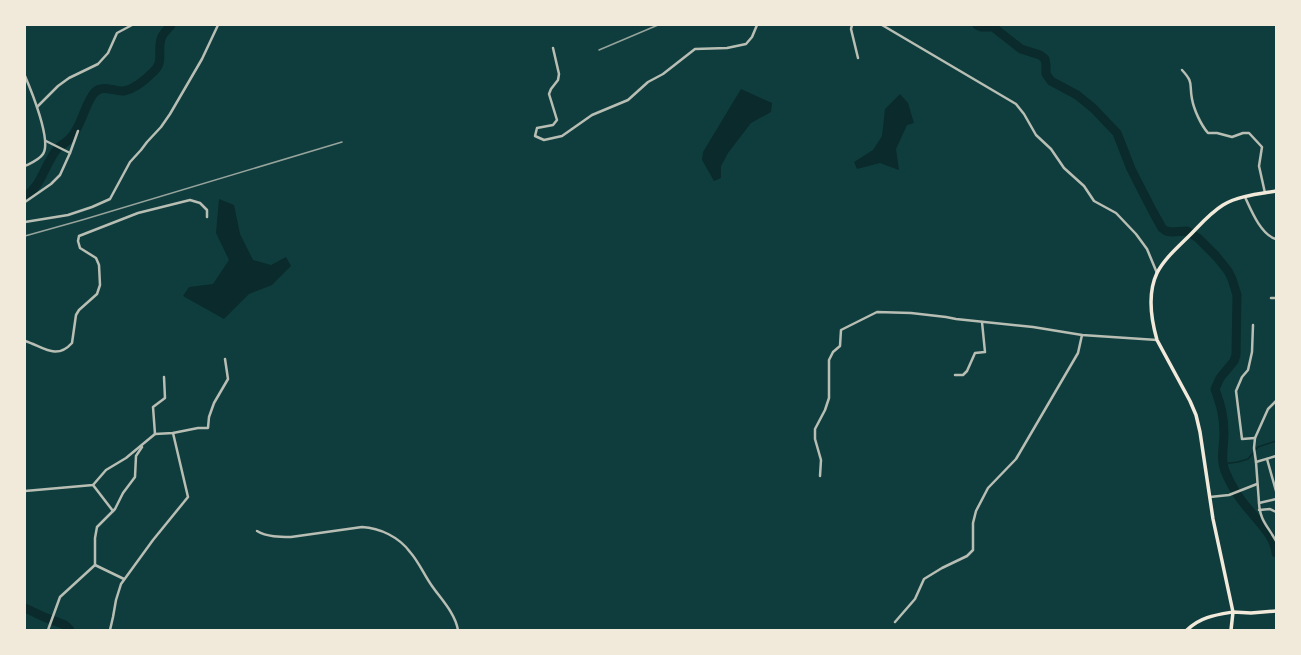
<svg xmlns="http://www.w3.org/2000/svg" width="1301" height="655" viewBox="0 0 1301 655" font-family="Overpass,sans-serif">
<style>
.water{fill:#0a2a2b}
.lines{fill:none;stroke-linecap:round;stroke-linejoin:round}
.stream{stroke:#0a2a2b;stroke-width:1.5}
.river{stroke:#0a2a2b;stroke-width:9}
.minor{stroke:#b8beb3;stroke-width:2.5}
.secondary{stroke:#f1e9da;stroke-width:3.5}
.primary{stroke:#f1e9da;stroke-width:3.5}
.rail{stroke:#97a49c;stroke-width:1.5}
</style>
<rect width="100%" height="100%" fill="#0f3d3e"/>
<g class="water">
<path d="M741,89L772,103L771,112L751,123L728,153L721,166V178L714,181L702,160L703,152Z"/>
<path d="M900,94L908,103L914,123L907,125L896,149L899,170L880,163L857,169L854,162L873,150L882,136L885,109Z"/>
<path d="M219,199L234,205L240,234L253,260L271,265L286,257L291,266L272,285L249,294L224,319L183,296L189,287L213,284L229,260L216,233Z"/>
</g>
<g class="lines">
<path class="stream" d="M1223,464L1238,462L1248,459L1258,447L1276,441"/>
<g class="river">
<path d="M977,25L981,27H993L1021,49L1040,55L1045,59L1046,65V74L1051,81L1077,95L1093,108L1117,133L1131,169L1152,210L1162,228L1166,231L1172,232L1187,231L1198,238L1216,256L1228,271L1232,279L1237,295L1236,355L1234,361L1220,378L1215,389C1221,406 1224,416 1224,434C1224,446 1220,459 1225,471C1231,486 1240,500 1251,512C1261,525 1274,536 1276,553"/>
<path d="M25,197C42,185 45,164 57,149C59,146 63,145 66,142C71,138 75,133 77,128C83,118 87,100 95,92C103,84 114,92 124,91C134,89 145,80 152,73C165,62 157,53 161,39C162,34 168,29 171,25"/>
<path d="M25,608L44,617L65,625L70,630"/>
</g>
<g class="minor">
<path d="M852,25L851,29L858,58"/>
<path d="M882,25L1016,104L1024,114L1036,135L1051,149L1064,168L1084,186L1094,201L1116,213L1136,234L1147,249L1157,273"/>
<path d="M553,48L559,74L558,80L551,89L549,94L557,120L553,125L537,128L535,136L544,140L562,136L592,115L628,100L648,82L663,74L695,49L727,48L746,44L752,37L757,25"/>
<path d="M1182,70C1194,83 1189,83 1192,99C1194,110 1201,125 1208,133H1217L1232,137L1243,133H1249L1262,147L1259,166L1265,193"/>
<path d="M25,76C31,90 52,141 43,154C39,160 31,163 25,166"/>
<path d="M37,107L58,86L69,78L98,64L108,53L117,33L132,25"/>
<path d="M70,153L78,131"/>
<path d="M1245,197C1251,210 1261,235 1276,239"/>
<path d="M25,202L51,184L60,175L70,153L46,141"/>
<path d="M25,222L68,215L92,207L110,199L130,162L141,150L147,142L161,127L170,114L202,59L218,25"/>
<path d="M1271,298H1276"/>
<path d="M1253,325L1252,352L1248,370L1242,377L1236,391L1242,439L1255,438"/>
<path d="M25,341C42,346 56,361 72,343L76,315L79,310L97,294L100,285L99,265L96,258L80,248L78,241L79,236L138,213L190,200L200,203L207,210V217"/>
<path d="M955,375H963L967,371L975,353L985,352L982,322"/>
<path d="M155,434L153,407L165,398L164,377"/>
<path d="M1276,456L1256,462L1259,503L1276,499"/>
<path d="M1267,459L1276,491"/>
<path d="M1256,462L1254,448L1255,438L1268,409L1276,401"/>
<path d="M820,476L821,460L815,439V429L825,410L829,398V360L833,352L840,346L841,330L877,312L911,313L946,317L956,319L1033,327L1082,335L1157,340"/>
<path d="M93,485L113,511"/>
<path d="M25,491L93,485L106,470L126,458L155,434L173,433L198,428H208L209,417L214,403L228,379L225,359"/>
<path d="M1210,497L1229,495L1257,484"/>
<path d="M1259,503C1260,521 1268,526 1276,541"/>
<path d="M1259,510L1270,509L1276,512"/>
<path d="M257,531C267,537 280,537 291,537L362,527C380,528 399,537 410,552C419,562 424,575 432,586C441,599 455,613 458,630"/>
<path d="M95,565L124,579"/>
<path d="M895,622L915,599L924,579L942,568L967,556L973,550V523L976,511L988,488L1016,459L1078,353L1082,335"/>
<path d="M48,630L60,597L95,565V538L97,527L115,509L123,493L135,477L136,456L142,447"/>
<path d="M110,630L113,617L116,600L121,584L153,540L188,497L173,433"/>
</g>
<path class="secondary" d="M1231,630L1233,612L1251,613L1276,611"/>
<path class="primary" d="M1187,630C1200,617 1215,615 1233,612L1213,519L1200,432L1196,415L1190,401L1157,340C1151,319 1147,294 1157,273C1164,259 1177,248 1189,236C1199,226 1210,213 1223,205C1238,196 1258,194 1276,191"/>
<g class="rail">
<path d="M599,50L658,25"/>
<path d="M25,236L82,220L342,142"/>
</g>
</g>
<rect width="1301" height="655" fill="none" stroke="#f1e9da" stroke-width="52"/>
</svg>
